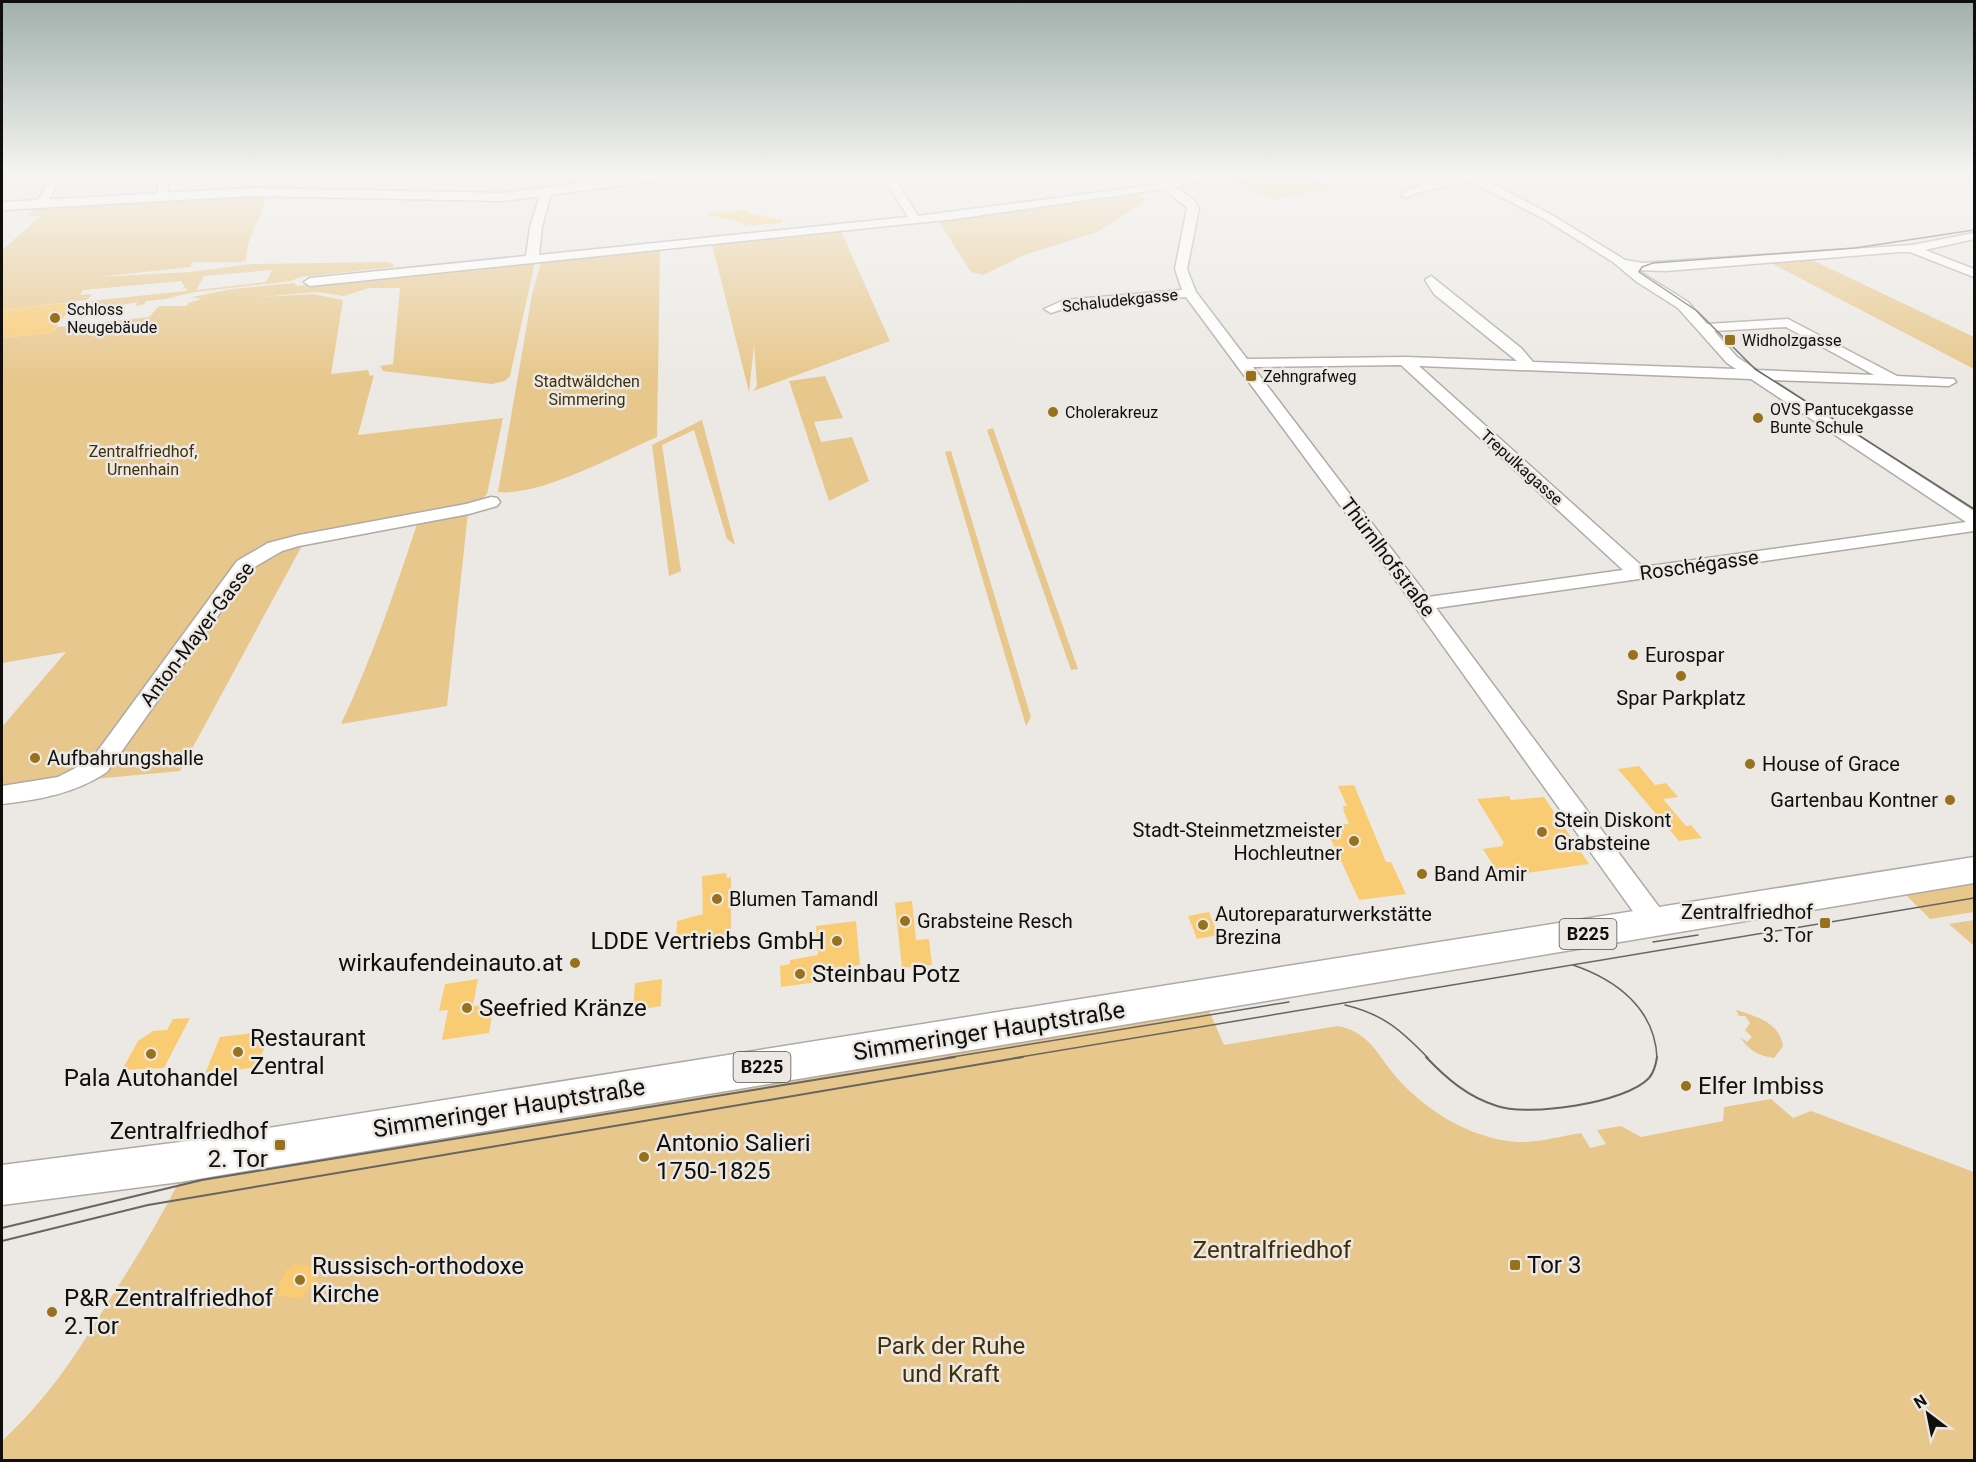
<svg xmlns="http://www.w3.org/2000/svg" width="1976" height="1462" viewBox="0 0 1976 1462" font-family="Roboto,sans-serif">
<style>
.green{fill:#e7c78c;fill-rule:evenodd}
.building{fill:#f9cb73}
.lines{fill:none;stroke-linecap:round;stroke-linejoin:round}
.minor-casing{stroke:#aeaba6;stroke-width:3}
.major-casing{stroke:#aeaba6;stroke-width:3}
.minor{fill:#fff;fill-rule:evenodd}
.major{fill:#fff;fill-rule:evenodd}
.tram-far1{stroke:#676562;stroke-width:1.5}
.tram{stroke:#676562;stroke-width:2}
.poi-dot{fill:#97711c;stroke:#ece9e4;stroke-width:2}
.labels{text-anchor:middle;stroke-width:5;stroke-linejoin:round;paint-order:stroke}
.far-street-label{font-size:16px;fill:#100f0e;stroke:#ece9e4}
.far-poi-label{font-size:16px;fill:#100f0e;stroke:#ece9e4;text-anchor:start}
.far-park-label{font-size:16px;fill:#412f07;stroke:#ece9e4}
.shield{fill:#ece9e4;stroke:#52504e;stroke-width:1.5}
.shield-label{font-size:18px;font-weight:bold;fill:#100f0e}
.street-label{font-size:20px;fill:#100f0e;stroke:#ece9e4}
.poi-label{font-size:20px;fill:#100f0e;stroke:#ece9e4;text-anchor:start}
.near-poi-label{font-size:24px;fill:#100f0e;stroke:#ece9e4;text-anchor:start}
.near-street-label{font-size:24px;fill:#100f0e;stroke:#ece9e4}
.near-park-label{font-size:24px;fill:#412f07;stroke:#ece9e4}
</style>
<rect width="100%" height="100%" fill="#ece9e4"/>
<g class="green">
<path d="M1259,175H1304L1333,189L1273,200L1232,180Z"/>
<path d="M269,193L248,244L246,260L242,262H192L191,267L97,277L190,272L251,264L388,262L393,264V267L300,277L291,281L194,292L166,299L146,301L144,304L136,306L137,302L112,307L110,312L81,318L78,315L80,310H69L94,303L89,301L186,291L188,288L183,289L185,284H182V281L83,290L80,295L92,294L87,300L2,310V250L41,216L25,217L42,203ZM272,270L266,282L196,290L204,276Z"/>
<path d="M1138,195L1148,200L1097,232L1024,255L983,275L971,272L939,222Z"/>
<path d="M841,231L890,341L753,391L757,386L754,345L749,392L712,244Z"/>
<path d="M660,250L657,437C618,454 539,497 498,492L532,295L541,262Z"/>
<path d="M1810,259L1974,337V369L1769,262Z"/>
<path d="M535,262L510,376L505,381L492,384L383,371L380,366L393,364L400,288H369L344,296L316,292L261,297L313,294L343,300L331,374L368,370L370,376L374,375L358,435L503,418L487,494L479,502L265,548L96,764L52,785L2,789V727L66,652L2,663V338L52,333L57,327L149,317L159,306H187L188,303L202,299L192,297L232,289L294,283L297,286Z"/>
<path d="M825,376L843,418L814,422L821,442L852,437L869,481L829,501L789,381Z"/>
<path d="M702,420L735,545L727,539L694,430L662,445L681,571L669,576L652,445Z"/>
<path d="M993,428L1078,669L1071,670L987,430Z"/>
<path d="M951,451L1031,717L1026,726L945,452Z"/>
<path d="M468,513L447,706L341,724C372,658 395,591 418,521Z"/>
<path d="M304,542L180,771L94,779L253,561Z"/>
<path d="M1974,881V912L1930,919L1904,893Z"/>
<path d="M1974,920V946L1949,924Z"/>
<path d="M1207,1006L1224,1045L1338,1026C1367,1032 1375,1050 1392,1072C1421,1108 1470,1139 1517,1142C1538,1143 1561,1136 1581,1133L1590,1148L1606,1144L1597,1130L1621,1126L1641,1137L1723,1121L1724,1107L1771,1099L1793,1118L1811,1111L1974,1172V1460H2V1441C50,1396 76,1355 110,1299C137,1257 162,1216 184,1172Z"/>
<path d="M1736,1010C1756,1016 1780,1023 1783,1046L1774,1058C1759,1056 1748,1050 1740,1037L1747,1042L1752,1037L1745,1030L1750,1023L1745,1016H1739Z"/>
</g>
<g class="building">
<path d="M749,210V213L782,220V223L743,226V223L709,215L710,213Z"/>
<path d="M75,302L52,333L2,338V310Z"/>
<path d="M1639,766L1655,785L1666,783L1678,797L1663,799L1686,826L1691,825L1702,838L1679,841L1618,769Z"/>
<path d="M1354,785L1386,862H1391L1406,894L1359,900L1329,835L1343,834L1339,824H1349L1344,812L1343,806H1347L1338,786Z"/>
<path d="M1509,796L1511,800L1544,797L1589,864L1501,877L1483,849L1503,846L1502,844L1504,843L1477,799Z"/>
<path d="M726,873L727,878L731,877V935L676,943L677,921L703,914L702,876Z"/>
<path d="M912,901L916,940L929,939L932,965L902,968L895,903Z"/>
<path d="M1209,912L1218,935L1197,939L1188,916Z"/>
<path d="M856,921L860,965L844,968L831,980L781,987L780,966L790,964V960L818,955L816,926Z"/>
<path d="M478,979L473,1006L494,1003L489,1033L442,1040L448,1010L439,1011L445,984Z"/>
<path d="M662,979L661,1006L633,1011L635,983Z"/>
<path d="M190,1018L164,1068L122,1070L138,1041L153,1031L167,1030L173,1019Z"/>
<path d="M271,1031L257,1067L205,1074L220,1037Z"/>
<path d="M294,1264L314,1266L317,1283L307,1290L303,1298L277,1296L281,1288H277L287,1269H291Z"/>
</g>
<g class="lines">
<defs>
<g id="minor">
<path d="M53,175H63L46,205H38L36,203Z"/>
<path d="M159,175H169L167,196L162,199L157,196Z"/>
<path d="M882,175H893L918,216L1154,185L1196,175H1217L1175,187L1193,199L1199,208L1187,269L1196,292L1247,359L1405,357L1517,361L1434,294L1425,280L1431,276L1521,348L1533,362L1736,369L1727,363L1678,308L1637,282L1613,262L1544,219L1470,181L1417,193L1406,198L1401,195C1412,183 1461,175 1476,175L1552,215L1625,260L1643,263L1912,245L1974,233V239L1925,250L1974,269V277L1910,252H1900L1666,271L1637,270L1688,302L1707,324L1788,319L1897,376L1954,379L1956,382L1949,386L1772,380L1974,511V531L1436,608L1665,915L1669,923L1665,931L1656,934L1647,931L1416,608L1186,297L1066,308L1051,313L1044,309L1064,300L1182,290L1175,269L1187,208L1164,189L955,219L310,286L304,282L310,278L526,256L530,227L541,192L546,189L551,192L542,227L539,255L908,217ZM1786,327L1874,375L1757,370L1737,357L1714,331ZM1401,365L1623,570L1428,597L1253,367ZM1419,366L1751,379L1966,522L1643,567Z"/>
<path d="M491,497L497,498L500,502L497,506L469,514L299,546L282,551L251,569L107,772C76,793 39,800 2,804V786L58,777L91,760L237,561L268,543L299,535L466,504Z"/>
</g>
<g id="major">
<path d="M637,175H677L671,179L504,201L251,196L2,210V202L251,188L504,193Z"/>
<path d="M1974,857V883L180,1182L2,1205V1165L180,1142Z"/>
</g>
</defs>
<use href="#minor" class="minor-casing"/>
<use href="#major" class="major-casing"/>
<use href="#minor" class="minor"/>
<use href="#major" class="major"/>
<g class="tram-far1">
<path d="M1974,230L1855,248L1653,263L1642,267L1639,272L1697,311L1755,369L1974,509"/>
<path d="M1653,942L1698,935"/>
<path d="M1573,965C1617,980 1655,1009 1657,1058"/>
<path d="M1345,1005C1383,1014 1401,1030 1428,1058"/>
<path d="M946,1058L1289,1002"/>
<path d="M1014,1058L1974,898"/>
</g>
<g class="tram">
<path d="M1426,1057C1447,1079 1468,1097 1497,1106C1528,1117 1626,1103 1649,1078C1654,1072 1656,1064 1657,1057"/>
<path d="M2,1228L202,1180L955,1057"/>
<path d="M2,1241L148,1205L1023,1057"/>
</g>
</g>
<linearGradient id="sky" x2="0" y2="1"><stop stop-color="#a0b0ab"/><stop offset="0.46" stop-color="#f6f5f3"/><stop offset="1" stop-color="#f6f5f3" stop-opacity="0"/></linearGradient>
<rect width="1976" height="380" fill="url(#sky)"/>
<g class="poi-dot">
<circle cx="55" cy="318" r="6"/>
<rect x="1724" y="334" width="12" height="12" rx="3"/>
<rect x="1245" y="370" width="12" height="12" rx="3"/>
<circle cx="1053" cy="412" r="6"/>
<circle cx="1758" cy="418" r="6"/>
<circle cx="1633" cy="655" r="6"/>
<circle cx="1681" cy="676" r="6"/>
<circle cx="35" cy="758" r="6"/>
<circle cx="1750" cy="764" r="6"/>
<circle cx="1950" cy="800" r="6"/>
<circle cx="1542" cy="832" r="6"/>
<circle cx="1354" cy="841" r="6"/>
<circle cx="1422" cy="874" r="6"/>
<circle cx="717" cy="899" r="6"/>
<circle cx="905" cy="921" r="6"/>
<rect x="1819" y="917" width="12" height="12" rx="3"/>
<circle cx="1203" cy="925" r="6"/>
<circle cx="837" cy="941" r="6"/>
<circle cx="575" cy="963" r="6"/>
<circle cx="800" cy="974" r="6"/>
<circle cx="467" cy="1008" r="6"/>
<circle cx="238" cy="1052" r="6"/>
<circle cx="151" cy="1054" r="6"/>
<circle cx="1686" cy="1086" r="6"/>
<rect x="274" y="1139" width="12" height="12" rx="3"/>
<circle cx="644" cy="1157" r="6"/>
<rect x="1509" y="1259" width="12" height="12" rx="3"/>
<circle cx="300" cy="1280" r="6"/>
<circle cx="52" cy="1312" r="6"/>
</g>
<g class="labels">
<g class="far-street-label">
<text transform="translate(1120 300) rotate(-6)" y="6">Schaludekgasse</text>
<text transform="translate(1522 467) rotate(42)" y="6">Trepulkagasse</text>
</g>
<g class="far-poi-label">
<text x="67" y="315">Schloss<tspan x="67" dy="18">Neugebäude</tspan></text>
<text x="1742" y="346">Widholzgasse</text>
<text x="1263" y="382">Zehngrafweg</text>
<text x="1770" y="415">OVS Pantucekgasse<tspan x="1770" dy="18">Bunte Schule</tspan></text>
<text x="1065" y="418">Cholerakreuz</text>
</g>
<g class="far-park-label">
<text x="587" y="387">Stadtwäldchen<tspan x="587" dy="18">Simmering</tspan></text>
<text x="143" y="457">Zentralfriedhof,<tspan x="143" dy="18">Urnenhain</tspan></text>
</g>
<g class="shield">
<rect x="1559.5" y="919" width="57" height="30" rx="4.5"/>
<rect x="733.5" y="1052" width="57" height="30" rx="4.5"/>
</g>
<g class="shield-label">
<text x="1588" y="940">B225</text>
<text x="762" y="1073">B225</text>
</g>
<g class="street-label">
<text transform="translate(1388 557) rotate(53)" y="7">Thürnlhofstraße</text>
<text transform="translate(1699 565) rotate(-8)" y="7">Roschégasse</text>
<text transform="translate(197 634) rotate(-53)" y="7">Anton-Mayer-Gasse</text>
</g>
<g class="poi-label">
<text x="1645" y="662">Eurospar</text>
<text x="1681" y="705" text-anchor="middle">Spar Parkplatz</text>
<text x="47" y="765">Aufbahrungshalle</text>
<text x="1762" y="771">House of Grace</text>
<text x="1938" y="807" text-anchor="end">Gartenbau Kontner</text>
<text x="1554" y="827">Stein Diskont<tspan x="1554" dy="23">Grabsteine</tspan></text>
<text x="1342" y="837" text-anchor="end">Stadt-Steinmetzmeister<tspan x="1342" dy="23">Hochleutner</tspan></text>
<text x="1434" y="881">Band Amir</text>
<text x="729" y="906">Blumen Tamandl</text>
<text x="1813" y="919" text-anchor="end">Zentralfriedhof<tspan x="1813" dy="23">3. Tor</tspan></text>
<text x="1215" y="921">Autoreparaturwerkstätte<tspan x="1215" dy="23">Brezina</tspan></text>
<text x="917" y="928">Grabsteine Resch</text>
</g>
<g class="near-poi-label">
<text x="825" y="949" text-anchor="end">LDDE Vertriebs GmbH</text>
<text x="563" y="971" text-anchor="end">wirkaufendeinauto.at</text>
<text x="812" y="982">Steinbau Potz</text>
<text x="479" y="1016">Seefried Kränze</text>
<text x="250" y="1046">Restaurant<tspan x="250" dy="28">Zentral</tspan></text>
<text x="151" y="1086" text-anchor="middle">Pala Autohandel</text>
<text x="1698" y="1094">Elfer Imbiss</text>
<text x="268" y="1139" text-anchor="end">Zentralfriedhof<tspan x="268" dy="28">2. Tor</tspan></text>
<text x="656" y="1151">Antonio Salieri<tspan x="656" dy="28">1750-1825</tspan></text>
<text x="1527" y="1273">Tor 3</text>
<text x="312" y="1274">Russisch-orthodoxe<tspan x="312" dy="28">Kirche</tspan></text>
<text x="64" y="1306">P&amp;R Zentralfriedhof<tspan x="64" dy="28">2.Tor</tspan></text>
</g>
<g class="near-street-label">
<text transform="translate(989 1031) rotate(-9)" y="8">Simmeringer Hauptstraße</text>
<text transform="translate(509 1108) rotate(-9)" y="8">Simmeringer Hauptstraße</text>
</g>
<g class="near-park-label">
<text x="1272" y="1258">Zentralfriedhof</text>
<text x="951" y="1354">Park der Ruhe<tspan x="951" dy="28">und Kraft</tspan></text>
</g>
</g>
<rect width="1976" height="1462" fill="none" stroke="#100f0e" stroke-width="6"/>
<g transform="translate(1928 1414) rotate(328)" stroke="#ece9e4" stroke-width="4.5" paint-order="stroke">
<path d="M0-4.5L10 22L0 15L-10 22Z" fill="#100f0e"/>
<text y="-9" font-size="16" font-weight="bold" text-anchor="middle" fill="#100f0e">N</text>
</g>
</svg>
